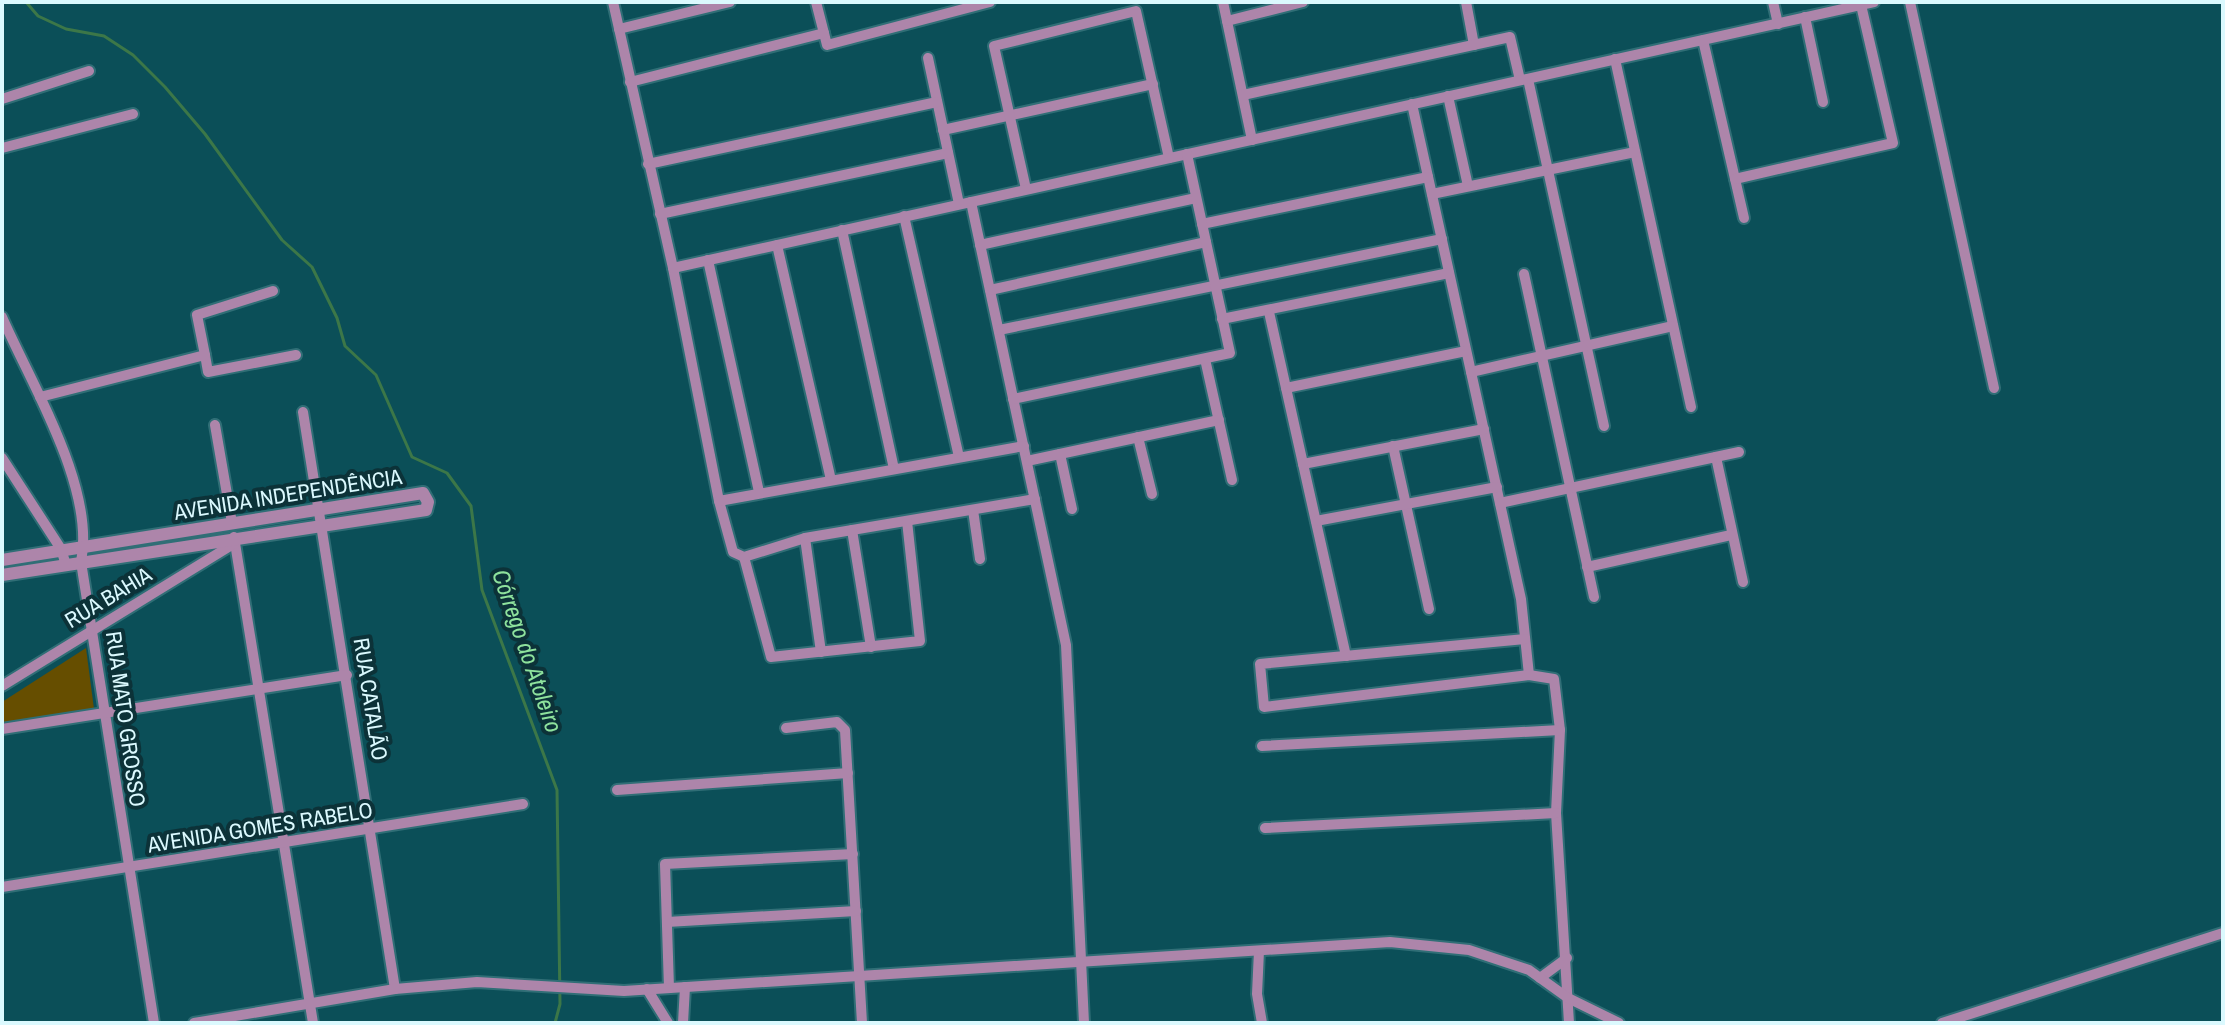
<svg xmlns="http://www.w3.org/2000/svg" width="2225" height="1025" viewBox="0 0 2225 1025" font-family="'Archivo Narrow',sans-serif">
<style>
.green{fill:#664e00}
.lines{fill:none;stroke-linecap:round;stroke-linejoin:round}
.stream{stroke:#3c7748;stroke-width:3}
.minor-casing{stroke:#306e76;stroke-width:14}
.tertiary-casing{stroke:#306e76;stroke-width:16}
.minor{stroke:#ad85aa;stroke-width:10}
.tertiary{stroke:#ad85aa;stroke-width:12}
.labels{text-anchor:middle;stroke-width:8;stroke-linejoin:round;paint-order:stroke}
.street-label{font-size:22px;fill:#dbf9fe;stroke:#0c3238}
.water-label{font-size:24px;font-style:italic;fill:#8ee29d;stroke:#0c3238}
</style>
<rect width="100%" height="100%" fill="#0b4f58"/>
<path class="green" d="M86,648L94,709L2,723V702Z"/>
<g class="lines">
<path class="stream" d="M26,2L38,16L66,29L104,36L133,55L165,87L205,134L282,240L312,267L337,318L345,346L376,375L412,457L447,473L471,506L482,590L557,790L560,1004L555,1023"/>
<defs>
<g id="minor">
<path d="M613,2L673,268L719,501L733,552L744,557L805,538L1035,499"/>
<path d="M816,2L827,45L990,2"/>
<path d="M1223,2L1252,140"/>
<path d="M1466,2L1474,45"/>
<path d="M1773,2L1778,24"/>
<path d="M1910,2L1994,388"/>
<path d="M1805,17L1823,102"/>
<path d="M1227,21L1303,2"/>
<path d="M619,29L730,2"/>
<path d="M1703,40L1744,218"/>
<path d="M928,58L959,204"/>
<path d="M1615,59L1691,407"/>
<path d="M1528,79L1604,426"/>
<path d="M630,82L824,33"/>
<path d="M1243,95L1510,37L1520,80"/>
<path d="M1448,96L1468,186"/>
<path d="M2,99L89,71"/>
<path d="M1412,104L1521,599L1529,675"/>
<path d="M943,130L1153,84"/>
<path d="M2,148L133,114"/>
<path d="M648,164L937,102"/>
<path d="M1735,179L1893,143L1861,5"/>
<path d="M1026,189L994,46L1136,11L1169,158"/>
<path d="M1432,194L1635,152"/>
<path d="M971,202L1066,645L1084,1023"/>
<path d="M660,214L948,153"/>
<path d="M904,216L959,457"/>
<path d="M1202,224L1428,177"/>
<path d="M842,230L894,469"/>
<path d="M777,245L831,480"/>
<path d="M980,245L1196,198"/>
<path d="M708,260L759,492"/>
<path d="M673,268L1874,2"/>
<path d="M1524,274L1594,597"/>
<path d="M990,290L1206,242"/>
<path d="M1269,312L1346,656"/>
<path d="M2,317C31,384 96,488 81,562L154,1023"/>
<path d="M1222,319L1449,273"/>
<path d="M999,330L1442,239"/>
<path d="M205,355L208,372L296,355"/>
<path d="M1205,359L1232,480"/>
<path d="M1471,372L1673,326"/>
<path d="M1286,388L1466,351"/>
<path d="M40,397L205,355L197,315L273,291"/>
<path d="M1013,399L1230,353L1187,154"/>
<path d="M303,412L395,989"/>
<path d="M215,425L232,523"/>
<path d="M1138,437L1152,494"/>
<path d="M1393,446L1429,609"/>
<path d="M1060,454L1072,509"/>
<path d="M1716,457L1743,582"/>
<path d="M2,458L61,549L66,565"/>
<path d="M1027,461L1219,420"/>
<path d="M1303,464L1484,429"/>
<path d="M719,501L1024,446"/>
<path d="M1500,503L1739,452"/>
<path d="M973,510L980,559"/>
<path d="M1316,521L1497,487"/>
<path d="M852,530L871,647"/>
<path d="M234,537L313,1023"/>
<path d="M805,538L821,652"/>
<path d="M744,557L771,657L920,641L907,521"/>
<path d="M1587,567L1731,535"/>
<path d="M1525,639L1260,664L1264,707L1529,675L1554,679L1560,730L1556,813L1569,1023"/>
<path d="M2,686L235,543"/>
<path d="M786,728L837,722L845,730L862,1023"/>
<path d="M2,729L347,675"/>
<path d="M1262,746L1560,730"/>
<path d="M617,790L848,773"/>
<path d="M1265,828L1556,813"/>
<path d="M2,887L523,804"/>
<path d="M667,922L856,911"/>
<path d="M1259,951L1257,994L1262,1023"/>
<path d="M1540,978L1567,958"/>
<path d="M669,988L665,864L853,854"/>
<path d="M647,989L668,1023"/>
<path d="M194,1023L395,989L477,982L624,991L1390,942L1469,950L1529,970L1568,998L1619,1023"/>
<path d="M683,1023L685,987"/>
<path d="M1942,1023L2223,933"/>
</g>
<path id="tertiary" d="M2,560L423,493L428,502L426,510L2,575"/>
</defs>
<use href="#minor" class="minor-casing"/>
<use href="#tertiary" class="tertiary-casing"/>
<use href="#minor" class="minor"/>
<use href="#tertiary" class="tertiary"/>
</g>
<g class="labels">
<g class="street-label">
<text transform="translate(288 494) rotate(-9)" y="8">AVENIDA INDEPENDÊNCIA</text>
<text transform="translate(108 597) rotate(-31)" y="8">RUA BAHIA</text>
<text transform="translate(371 699) rotate(81)" y="8">RUA CATALÃO</text>
<text transform="translate(126 719) rotate(82)" y="8">RUA MATO GROSSO</text>
<text transform="translate(260 827) rotate(-9)" y="8">AVENIDA GOMES RABELO</text>
</g>
<g class="water-label">
<text transform="translate(527 651) rotate(71)" y="8">Córrego do Atoleiro</text>
</g>
</g>
<rect width="2225" height="1025" fill="none" stroke="#dbf9fe" stroke-width="8"/>
</svg>
